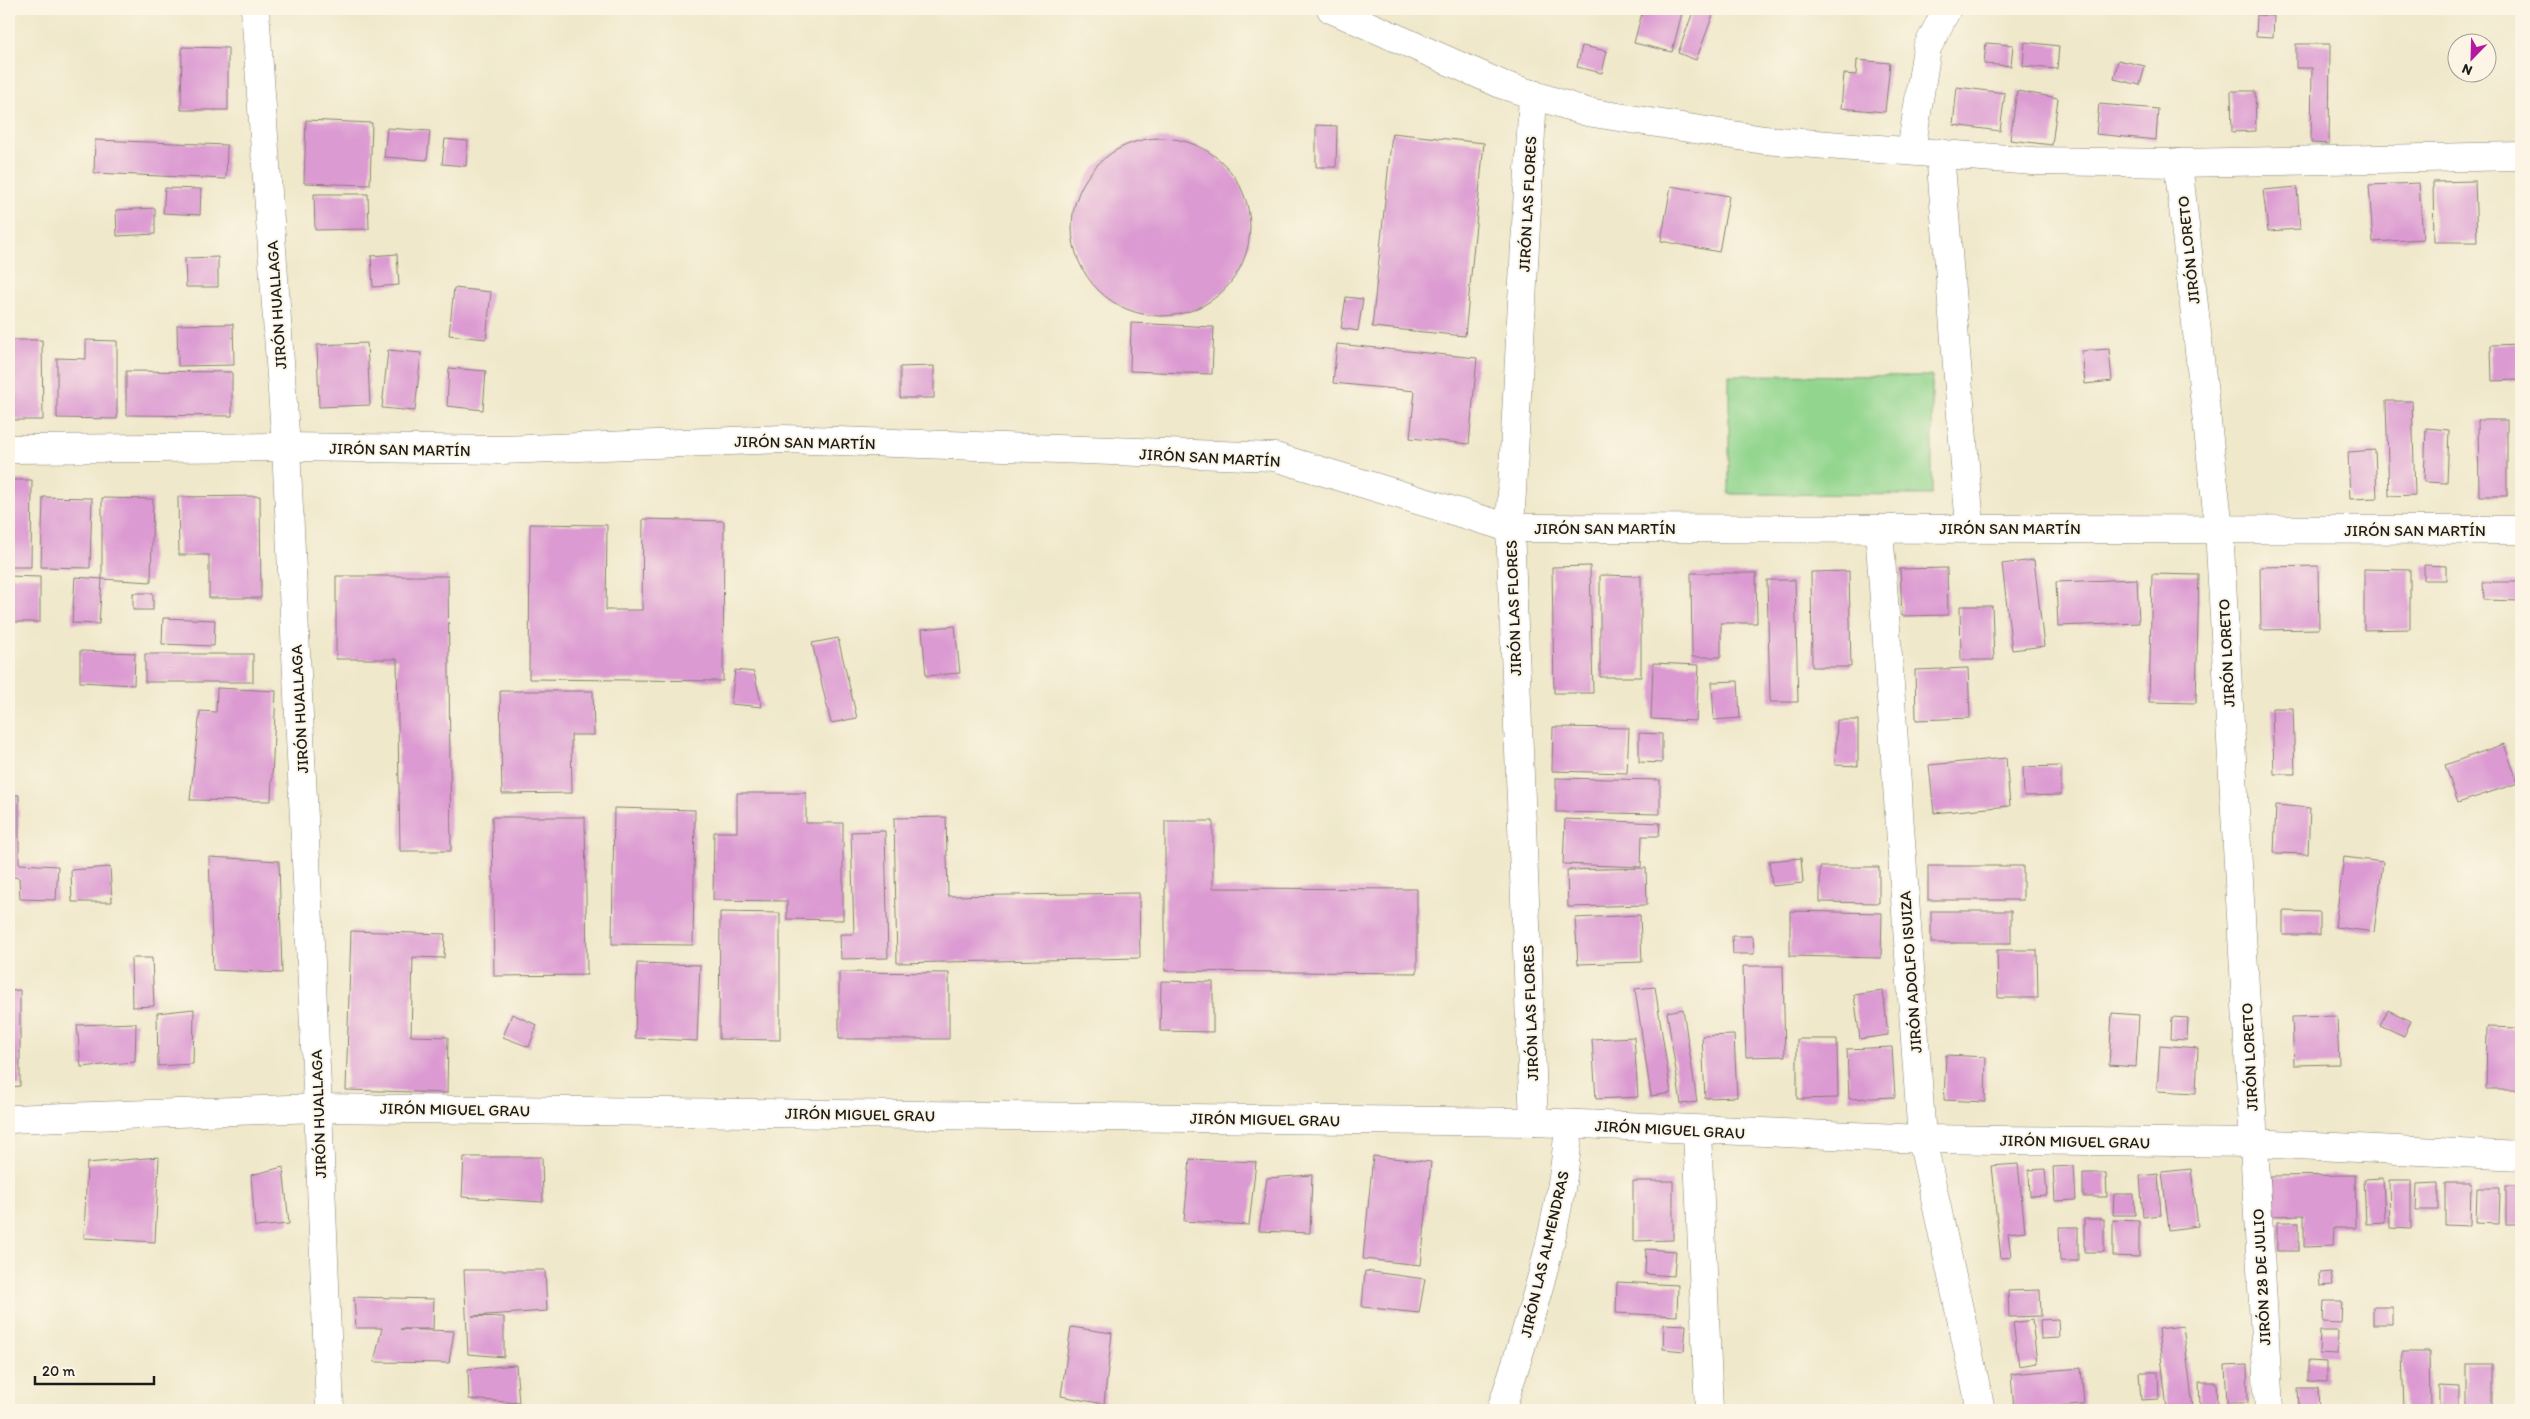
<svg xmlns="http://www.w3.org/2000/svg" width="2530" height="1419" viewBox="0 0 2530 1419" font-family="Itim,sans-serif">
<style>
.pitch{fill:#92d58e;stroke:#577855}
.building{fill:#dc9ad2}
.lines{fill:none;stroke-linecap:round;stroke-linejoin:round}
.minor-casing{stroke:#868273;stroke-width:29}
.minor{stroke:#fff;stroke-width:28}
.labels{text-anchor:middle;stroke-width:4;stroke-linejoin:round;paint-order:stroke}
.street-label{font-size:16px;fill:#1c1c1c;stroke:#fcf5e5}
</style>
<rect width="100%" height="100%" fill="#fcf5e5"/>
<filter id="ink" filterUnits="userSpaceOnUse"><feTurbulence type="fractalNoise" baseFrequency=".02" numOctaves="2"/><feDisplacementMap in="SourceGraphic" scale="10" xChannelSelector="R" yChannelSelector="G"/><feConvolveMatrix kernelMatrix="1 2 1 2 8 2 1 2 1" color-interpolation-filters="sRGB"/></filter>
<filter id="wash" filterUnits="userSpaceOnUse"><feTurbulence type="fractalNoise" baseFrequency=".0096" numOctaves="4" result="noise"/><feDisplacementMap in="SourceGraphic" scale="20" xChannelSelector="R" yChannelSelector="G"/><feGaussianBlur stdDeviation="1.12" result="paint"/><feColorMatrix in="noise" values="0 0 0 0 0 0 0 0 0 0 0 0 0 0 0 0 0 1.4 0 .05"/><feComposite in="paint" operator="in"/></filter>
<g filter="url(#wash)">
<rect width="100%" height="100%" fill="#efe8ca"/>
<path class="pitch" d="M1729,375L1932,376V495L1729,494Z"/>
<g id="blocks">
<g class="building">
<path d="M1643,9H1683L1672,52L1634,43Z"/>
<path d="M1694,9L1713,15L1696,60L1678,53Z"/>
<path d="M2257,15L2274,16L2273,37L2256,36Z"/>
<path d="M2025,42L2059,46L2057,69L2023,66Z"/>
<path d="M1986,43L2013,45L2011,66L1984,64Z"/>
<path d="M2296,44H2330L2329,144L2311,143L2312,68H2296Z"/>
<path d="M1582,46L1607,51L1602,73L1577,67Z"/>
<path d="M182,47L228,48V110H181Z"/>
<path d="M1857,60L1890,63L1885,112L1841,108L1844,74L1856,75Z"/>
<path d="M2118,60L2145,66L2140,85L2114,79Z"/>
<path d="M1957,87L2005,93L2000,131L1953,125Z"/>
<path d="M2017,91L2058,98L2052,145L2010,140Z"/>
<path d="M2231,91H2255L2256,131L2232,132Z"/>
<path d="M2099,104L2158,109L2156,140L2096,134Z"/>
<path d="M306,120L372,123L370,185L304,183Z"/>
<path d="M1316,125L1337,126L1336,167H1316Z"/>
<path d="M387,128L430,131L427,160L384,157Z"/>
<path d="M1392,133L1484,143L1465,336L1372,327Z"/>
<circle cx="1161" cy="227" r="89"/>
<path d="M445,139L468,141L466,166L442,164Z"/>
<path d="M95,140L227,145L226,179L94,173Z"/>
<path d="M2475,181L2477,242H2434L2433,182Z"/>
<path d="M2419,183L2423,239L2373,242L2369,185Z"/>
<path d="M1671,186L1729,196L1719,252L1661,241Z"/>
<path d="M2297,187L2300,229L2268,231L2263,190Z"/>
<path d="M165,188L201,189L200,215L163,213Z"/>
<path d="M314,194H368L369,229L315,230Z"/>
<path d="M155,208V234L117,236L116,210Z"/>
<path d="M397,254L399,285L373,287L371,256Z"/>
<path d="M218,257V287H186L185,258Z"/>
<path d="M454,288L491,292L486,339L449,335Z"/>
<path d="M1346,297L1363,299L1358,331L1341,328Z"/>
<path d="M1131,323L1214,327L1212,374L1130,371Z"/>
<path d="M233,324L234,365L178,366L177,325Z"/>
<path d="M9,340H42L43,420H9Z"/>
<path d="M86,340L117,341V419L57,418V358L86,359Z"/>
<path d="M367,343L370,405L319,407L317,345Z"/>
<path d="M1337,344L1477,358L1469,444L1410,438L1415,391L1333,383Z"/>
<path d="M2521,344V380L2492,381L2491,345Z"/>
<path d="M2109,349L2112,381L2085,384L2082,351Z"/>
<path d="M388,350L421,353L415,411L382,408Z"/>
<path d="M934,366V398H900V367Z"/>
<path d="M449,368L486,371L483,410L447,406Z"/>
<path d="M126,371L232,372V416L126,415Z"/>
<path d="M2386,401H2412L2415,495L2389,496Z"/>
<path d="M2516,418H2521V496H2519Z"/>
<path d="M2478,420H2507V496H2479Z"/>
<path d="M2426,428L2449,430L2447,483L2424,482Z"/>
<path d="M2375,450L2377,498L2350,499L2348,452Z"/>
<path d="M9,480H32L31,567H9Z"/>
<path d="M260,496L261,598H209V555H179L178,497Z"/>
<path d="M43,497L92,498L90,568L41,567Z"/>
<path d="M102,498L153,499L151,582L102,579Z"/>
<path d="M643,519L724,521L723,681L529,679L530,524L607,525L606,610H642Z"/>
<path d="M2034,560L2044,646L2012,650L2002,564Z"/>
<path d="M2424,565L2446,566V580H2424Z"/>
<path d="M1590,566L1593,693H1554L1552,567Z"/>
<path d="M2318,566L2319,629L2261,630L2260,567Z"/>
<path d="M1947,568L1948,615L1902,616L1900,569Z"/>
<path d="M2364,569L2410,570V629L2364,630Z"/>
<path d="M1849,571L1851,667H1812L1811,572Z"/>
<path d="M1691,573H1756L1757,623H1721V657H1692Z"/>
<path d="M2152,574L2199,575L2196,703L2149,702Z"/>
<path d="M1600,575L1641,576V677H1600Z"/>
<path d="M9,576L40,577V622H9Z"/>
<path d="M336,576H448L451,851H400L397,659H336Z"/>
<path d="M75,577L102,579L99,624L72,623Z"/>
<path d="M2137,579L2139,623L2058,626L2056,582Z"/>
<path d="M1767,580H1795L1798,702H1770Z"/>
<path d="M2483,582H2521V601L2484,600Z"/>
<rect x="133" y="593" width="20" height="17"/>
<path d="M1960,606H1992L1994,660H1961Z"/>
<path d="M163,618L215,620L214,646L162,644Z"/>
<path d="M955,626L960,673L926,676L922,629Z"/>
<path d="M838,638L857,718L831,723L812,643Z"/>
<path d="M80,651L135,653L134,685L80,682Z"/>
<rect x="145" y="654" width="108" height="28"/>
<path d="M1653,663L1699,665L1696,721L1651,719Z"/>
<path d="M1968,668L1970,718L1916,720L1915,670Z"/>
<path d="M735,670L754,672L762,707L731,704Z"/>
<path d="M1738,681L1740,718L1714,720L1712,682Z"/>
<path d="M217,688L276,691L271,801L190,800L200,711L216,712Z"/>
<path d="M500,691H593L594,735H571L572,793L502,794Z"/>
<path d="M2272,708H2293L2295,774H2274Z"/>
<path d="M1837,720H1858V766L1835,765Z"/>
<path d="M1553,727L1629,728L1627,773L1552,771Z"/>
<path d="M1639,733L1662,734V763L1639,762Z"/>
<path d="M2504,744L2518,783L2458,803L2445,765Z"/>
<path d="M2006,758L2010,806L1934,813L1929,765Z"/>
<path d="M2061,766V795L2024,796L2023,767Z"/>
<path d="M1556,778L1660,780V814L1556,812Z"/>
<path d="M737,793H806V823H843V920L787,919V901L713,900L714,832H737Z"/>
<path d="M9,794L19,795V864L58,866L56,900L20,899L19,878L9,876Z"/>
<path d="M2276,805L2310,808L2308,854L2274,853Z"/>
<path d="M614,808L695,810L693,945L612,944Z"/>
<path d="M492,817H585L587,975L494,976Z"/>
<path d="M946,817L948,896L1139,893L1140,958L897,963L894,818Z"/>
<path d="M1565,819L1660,823L1659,836H1642L1641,867L1563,864Z"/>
<path d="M1165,821H1213V888L1417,889V973L1165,971Z"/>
<path d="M885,831L888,958L841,959L840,934H854L851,832Z"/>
<path d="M209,857L279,861L282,973L213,970Z"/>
<path d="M2344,857L2383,862L2374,932L2335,927Z"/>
<path d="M1801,858L1803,883L1772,886L1769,861Z"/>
<rect x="1928" y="866" width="95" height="34"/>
<path d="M110,867L112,902H72L71,870Z"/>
<path d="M1820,867H1879V903L1820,902Z"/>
<path d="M1646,868L1647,905L1568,907L1567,870Z"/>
<path d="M1790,911L1882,913L1881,958L1790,956Z"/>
<rect x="1931" y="911" width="80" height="32"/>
<path d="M2283,911L2320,912V935H2283Z"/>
<path d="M720,912L780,913V1040L719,1039Z"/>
<path d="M1640,915L1642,962L1578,964L1575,918Z"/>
<path d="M351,931L445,934L444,958L413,957L411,1036L448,1037L447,1093L346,1090Z"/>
<path d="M1732,936H1753L1754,954H1733Z"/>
<path d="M1997,950H2037L2038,998H1998Z"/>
<path d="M131,958H152L154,1006L132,1007Z"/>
<path d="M637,963L700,965L697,1041L635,1038Z"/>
<path d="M1743,966H1783L1785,1056L1746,1057Z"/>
<path d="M839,972L949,973V1039H839Z"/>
<path d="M1161,981L1213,982V1032L1160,1031Z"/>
<path d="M1655,987L1671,1093L1651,1096L1635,989Z"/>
<path d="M20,990V1086L9,1087V991Z"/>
<path d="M1883,991L1888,1035L1860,1039L1854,995Z"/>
<path d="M194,1009L193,1064L158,1066L157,1013Z"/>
<path d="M1683,1009L1697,1102L1681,1104L1667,1012Z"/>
<path d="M2388,1010L2411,1021L2404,1036L2380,1025Z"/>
<path d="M2112,1013L2139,1015L2136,1067L2109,1065Z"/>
<path d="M512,1014L537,1025L529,1047L503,1037Z"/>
<path d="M2337,1016L2339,1064L2294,1065L2292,1017Z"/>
<path d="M2172,1017L2188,1018L2187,1040L2171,1039Z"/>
<path d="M136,1023L135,1062L81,1067L77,1025Z"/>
<path d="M2487,1027L2521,1028V1090H2486Z"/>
<path d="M1734,1035L1737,1097L1705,1098L1702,1036Z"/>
<path d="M1634,1037L1638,1097L1596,1099L1592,1039Z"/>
<path d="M1797,1039H1837L1838,1098L1797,1099Z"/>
<path d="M2160,1045L2198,1048L2196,1093L2157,1091Z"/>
<path d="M1892,1047L1895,1097L1849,1099L1847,1049Z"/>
<path d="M1946,1055L1986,1057L1985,1102L1944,1100Z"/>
<path d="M1373,1156L1431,1162L1421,1265L1363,1259Z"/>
<path d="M159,1157L155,1242L84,1238L87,1163Z"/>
<path d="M464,1157H542L543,1202L462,1197Z"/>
<path d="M1190,1159L1256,1162L1249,1225L1184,1221Z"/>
<path d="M2018,1164L2025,1231L2008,1233L2011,1257L2001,1258L1991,1166Z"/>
<path d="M2074,1166L2076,1200L2055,1201L2053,1167Z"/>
<path d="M283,1167L289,1224L255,1227L251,1175Z"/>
<path d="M2045,1169L2047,1195L2030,1196L2029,1170Z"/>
<path d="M2191,1169L2198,1226L2169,1230L2162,1172Z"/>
<path d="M2083,1173H2106L2107,1197H2083Z"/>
<path d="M2158,1174L2161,1215L2143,1217L2140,1176Z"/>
<path d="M1312,1175L1310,1233L1259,1231L1267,1178Z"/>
<path d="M2355,1175L2356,1228H2334L2333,1246L2304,1247V1215L2272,1216L2270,1176Z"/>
<path d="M2383,1178L2385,1223L2366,1224L2364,1179Z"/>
<path d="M2389,1180H2411V1229L2390,1228Z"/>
<path d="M1633,1181H1673V1240L1633,1241Z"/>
<path d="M2438,1183V1210H2416L2417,1184Z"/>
<path d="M2445,1183H2471L2470,1226L2445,1225Z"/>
<rect x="2506" y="1186" width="15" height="39"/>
<path d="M2477,1188H2500L2499,1224L2476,1223Z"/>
<path d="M2114,1194H2134L2135,1215H2113Z"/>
<rect x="2084" y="1219" width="20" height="33"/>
<path d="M2113,1220L2139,1221V1257L2113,1256Z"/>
<rect x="2277" y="1222" width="22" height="29"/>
<path d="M2059,1227H2078V1261H2060Z"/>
<path d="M1646,1249L1676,1251L1674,1276L1645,1274Z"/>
<path d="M464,1270H545L547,1311L472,1316L504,1317V1357L468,1354Z"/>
<path d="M1365,1271L1425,1279L1419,1313L1362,1307Z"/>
<path d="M2331,1272L2333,1285L2320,1286L2319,1273Z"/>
<path d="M1617,1282L1678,1285L1677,1316L1616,1313Z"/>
<path d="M2040,1290L2041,1316L2009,1317L2008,1291Z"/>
<path d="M354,1297L434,1299L433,1329H400L454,1331L449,1363L374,1362L382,1328H356Z"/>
<path d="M2324,1301H2342L2341,1323L2323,1322Z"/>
<rect x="2373" y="1307" width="19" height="17"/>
<path d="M2058,1319L2059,1338L2041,1339L2040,1320Z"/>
<path d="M2032,1320L2037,1363L2019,1366L2013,1323Z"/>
<path d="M1664,1324L1686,1325L1684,1351L1663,1349Z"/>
<path d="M2183,1326L2193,1408L2167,1410L2158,1329Z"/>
<path d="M1071,1327L1112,1333L1104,1404L1061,1396Z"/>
<path d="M2320,1331H2338L2337,1355L2319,1354Z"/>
<path d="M2402,1352H2429L2430,1410H2404Z"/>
<path d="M2308,1361L2327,1362V1382L2308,1381Z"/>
<rect x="2466" y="1364" width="27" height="46"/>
<path d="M516,1365L519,1403L469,1399L468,1369Z"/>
<path d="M2247,1365L2248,1403H2227L2225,1366Z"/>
<path d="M2081,1368L2084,1405L2014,1410L2011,1374Z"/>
<path d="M2139,1372H2158L2159,1399L2141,1400Z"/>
<path d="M2199,1382H2216L2217,1405L2200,1406Z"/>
<path d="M2439,1386L2459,1387V1408H2439Z"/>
<path d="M2298,1388H2318L2319,1410H2299Z"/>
</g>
</g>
</g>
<g filter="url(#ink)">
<use href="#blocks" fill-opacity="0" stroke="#868273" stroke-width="1"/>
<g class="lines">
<defs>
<g id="minor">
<path d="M255,9L286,447L318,1108L330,1410"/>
<path d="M1331,9L1503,85L1587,112L1764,140L2033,161L2178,163L2521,156"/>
<path d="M1533,94L1510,528L1534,1122"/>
<path d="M1911,151L1927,48L1947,9"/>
<path d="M1940,153L1970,527"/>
<path d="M2178,163L2219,529L2269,1410"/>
<path d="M9,449L286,447L502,450L784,439L1275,457L1510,528L2521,530"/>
<path d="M1879,529L1922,1139L1981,1410"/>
<path d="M9,1119L318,1108L1534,1122L1922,1139L2254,1143L2521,1156"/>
<path d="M1697,1131L1709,1410"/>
<path d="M1501,1410C1531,1318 1562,1222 1569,1124"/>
</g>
</defs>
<use href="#minor" class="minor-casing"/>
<use href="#minor" class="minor"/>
</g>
</g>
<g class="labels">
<g class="street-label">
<text transform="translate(1527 204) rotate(-87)" y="6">JIRÓN LAS FLORES</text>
<text transform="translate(2188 250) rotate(-96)" y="6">JIRÓN LORETO</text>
<text transform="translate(276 305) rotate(-94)" y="6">JIRÓN HUALLAGA</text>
<text transform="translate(805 442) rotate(1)" y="6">JIRÓN SAN MARTÍN</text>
<text transform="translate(400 449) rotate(1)" y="6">JIRÓN SAN MARTÍN</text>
<text transform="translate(1210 457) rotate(3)" y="6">JIRÓN SAN MARTÍN</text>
<text x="1605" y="534">JIRÓN SAN MARTÍN</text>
<text x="2010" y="534">JIRÓN SAN MARTÍN</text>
<text x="2415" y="536">JIRÓN SAN MARTÍN</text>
<text transform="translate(1513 608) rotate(-92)" y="6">JIRÓN LAS FLORES</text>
<text transform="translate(2226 653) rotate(-93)" y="6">JIRÓN LORETO</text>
<text transform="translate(299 709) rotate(-93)" y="6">JIRÓN HUALLAGA</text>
<text transform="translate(1910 972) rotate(-94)" y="6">JIRÓN ADOLFO ISUIZA</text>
<text transform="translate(1530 1013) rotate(-92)" y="6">JIRÓN LAS FLORES</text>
<text transform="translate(2249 1057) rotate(-93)" y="6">JIRÓN LORETO</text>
<text transform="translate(455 1109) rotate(1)" y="6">JIRÓN MIGUEL GRAU</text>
<text transform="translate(318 1114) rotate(-92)" y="6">JIRÓN HUALLAGA</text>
<text transform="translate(860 1114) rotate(1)" y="6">JIRÓN MIGUEL GRAU</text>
<text transform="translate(1265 1119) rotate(1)" y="6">JIRÓN MIGUEL GRAU</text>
<text transform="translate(1670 1129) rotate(3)" y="6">JIRÓN MIGUEL GRAU</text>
<text transform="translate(2075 1141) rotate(1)" y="6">JIRÓN MIGUEL GRAU</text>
<text transform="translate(1544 1254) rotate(-77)" y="6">JIRÓN LAS ALMENDRAS</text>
<text transform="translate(2261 1277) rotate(-93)" y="6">JIRÓN 28 DE JULIO</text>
</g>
</g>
<rect width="2530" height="1419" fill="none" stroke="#fcf5e5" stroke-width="30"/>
<g transform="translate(2472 58) rotate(203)"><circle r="24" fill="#fcf5e5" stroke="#a29e95"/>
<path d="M0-4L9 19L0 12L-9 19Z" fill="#b5179e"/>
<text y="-8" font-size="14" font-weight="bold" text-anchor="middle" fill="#1c1c1c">N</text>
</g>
<path d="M35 1376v8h119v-8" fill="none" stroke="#1c1c1c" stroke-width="2.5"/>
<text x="42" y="1376" font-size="15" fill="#1c1c1c" stroke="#fcf5e5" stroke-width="4" paint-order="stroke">20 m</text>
</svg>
